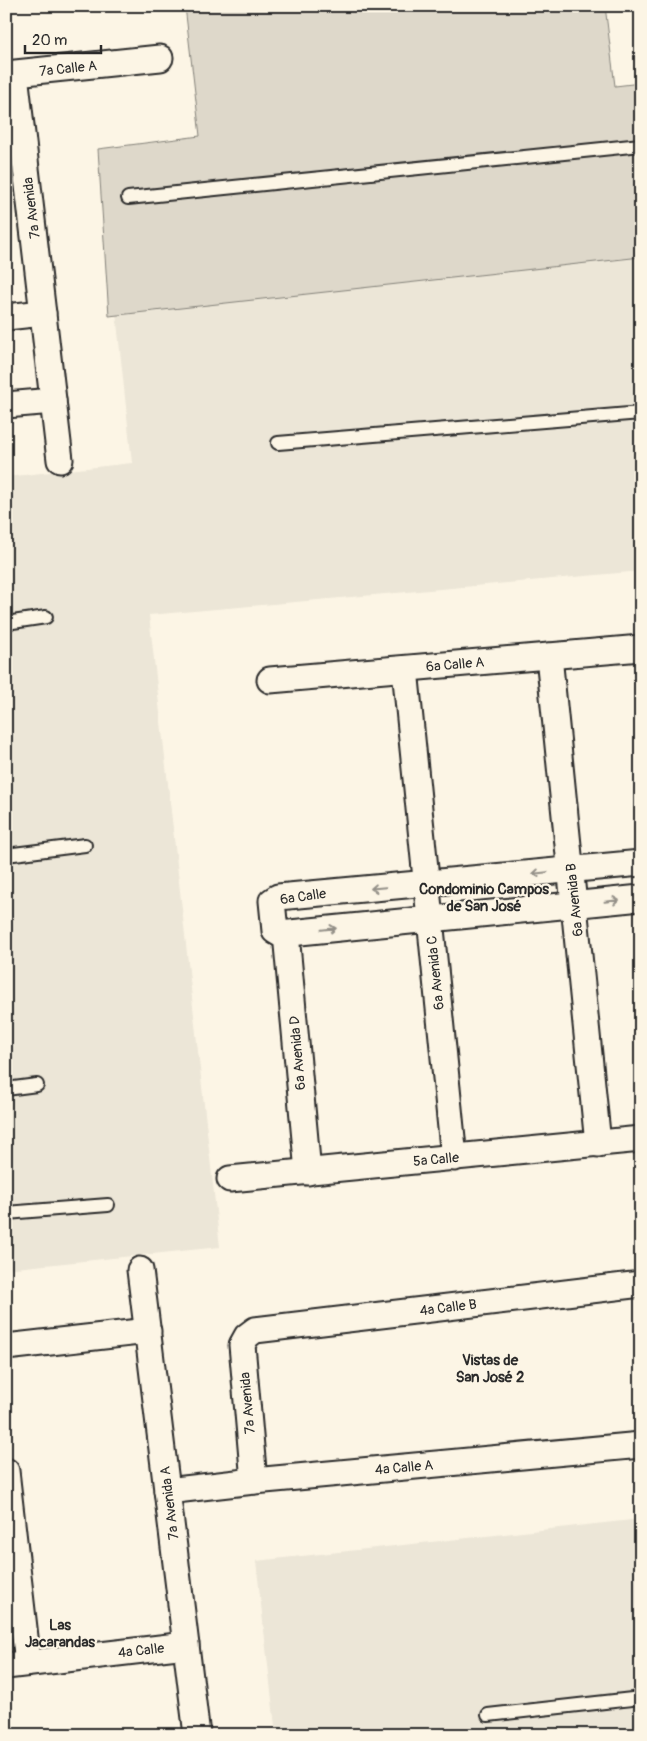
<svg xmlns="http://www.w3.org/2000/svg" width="647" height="1741" viewBox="0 0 647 1741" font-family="Pangolin,sans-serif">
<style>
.built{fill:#ece6d7}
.green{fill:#ded8ca;stroke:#84827a}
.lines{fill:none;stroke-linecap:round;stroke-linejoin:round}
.service-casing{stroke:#2b2b2b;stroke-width:16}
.minor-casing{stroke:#2b2b2b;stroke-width:29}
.service{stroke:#fcf5e5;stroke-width:12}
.minor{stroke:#fcf5e5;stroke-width:25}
.oneway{stroke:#949088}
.labels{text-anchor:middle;stroke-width:4.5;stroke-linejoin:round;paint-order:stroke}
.street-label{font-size:14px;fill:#2b2b2b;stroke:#fcf5e5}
.neighbourhood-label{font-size:15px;font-weight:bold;fill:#2b2b2b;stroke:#fcf5e5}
</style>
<rect width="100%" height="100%" fill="#fcf5e5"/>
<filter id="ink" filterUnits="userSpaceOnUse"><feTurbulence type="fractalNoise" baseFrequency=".02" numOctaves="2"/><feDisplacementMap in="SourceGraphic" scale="10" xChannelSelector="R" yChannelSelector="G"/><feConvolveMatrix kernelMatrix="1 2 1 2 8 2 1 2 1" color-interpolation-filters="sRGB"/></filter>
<g filter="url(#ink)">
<g class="built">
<path d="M641,257V571L149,615L220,1247L6,1269V477L132,463L116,313Z"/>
<path d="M641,1519V1735H276L256,1561Z"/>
</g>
<path class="green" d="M185,6H605L615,86L641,83V257L109,316L98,149L200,136Z"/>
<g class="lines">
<defs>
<g id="service">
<path d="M128,198L641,145"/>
<path d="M278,443L641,413"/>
<path d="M6,623L46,617"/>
<path d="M6,855L85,845"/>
<path d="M6,1089L37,1085"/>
<path d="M6,1213L108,1205"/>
<path d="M488,1715L641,1698"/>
</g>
<g id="minor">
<path d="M6,74L160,58"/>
<path d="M15,74L60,460"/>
<path d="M6,317L43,313"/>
<path d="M6,405L53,401"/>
<path d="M549,656L598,1144"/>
<path d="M405,669L454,1158"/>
<path d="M270,680L641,648"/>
<path d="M641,863L278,897L272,901L275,931L280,934L641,898"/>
<path d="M286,934L308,1172"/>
<path d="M230,1179L641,1139"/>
<path d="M140,1270L197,1735"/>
<path d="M6,1347L148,1331"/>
<path d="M6,1471L28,1663"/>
<path d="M254,1481L242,1345L247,1336L255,1330L641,1284"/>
<path d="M167,1491L254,1481L641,1445"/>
<path d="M6,1666L186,1645"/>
</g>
</defs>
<use href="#service" class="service-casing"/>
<use href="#minor" class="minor-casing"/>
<use href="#service" class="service"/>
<use href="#minor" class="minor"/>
</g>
<defs><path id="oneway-shaft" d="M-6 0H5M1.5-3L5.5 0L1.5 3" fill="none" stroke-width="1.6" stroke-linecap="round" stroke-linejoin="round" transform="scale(1.25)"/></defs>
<g class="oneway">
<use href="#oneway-shaft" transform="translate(540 873) rotate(174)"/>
<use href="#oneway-shaft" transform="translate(378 888) rotate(175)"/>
<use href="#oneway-shaft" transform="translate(612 901) rotate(-6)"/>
<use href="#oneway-shaft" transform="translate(329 929) rotate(-6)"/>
</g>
</g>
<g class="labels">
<g class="street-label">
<text transform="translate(68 68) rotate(-6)" y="5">7a Calle A</text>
<text transform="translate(31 208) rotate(-97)" y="5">7a Avenida</text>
<text transform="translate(455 664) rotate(-5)" y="5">6a Calle A</text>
<text transform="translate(303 896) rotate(-8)" y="5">6a Calle</text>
<text transform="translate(574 900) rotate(-96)" y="5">6a Avenida B</text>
<text transform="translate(435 973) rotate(-96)" y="5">6a Avenida C</text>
<text transform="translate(297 1053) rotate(-95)" y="5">6a Avenida D</text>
<text transform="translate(436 1159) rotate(-5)" y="5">5a Calle</text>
<text transform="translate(448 1307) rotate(-7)" y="5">4a Calle B</text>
<text transform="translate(247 1403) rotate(-95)" y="5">7a Avenida</text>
<text transform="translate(404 1467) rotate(-5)" y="5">4a Calle A</text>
<text transform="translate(169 1503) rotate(-97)" y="5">7a Avenida A</text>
<text transform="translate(141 1650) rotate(-6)" y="5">4a Calle</text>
</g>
<g class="neighbourhood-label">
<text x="484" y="894">Condominio Campos<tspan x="484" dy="17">de San José</tspan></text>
<text x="490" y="1365">Vistas de<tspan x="490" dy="17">San José 2</tspan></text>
<text x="60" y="1630">Las<tspan x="60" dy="17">Jacarandas</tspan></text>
</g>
</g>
<rect width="647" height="1741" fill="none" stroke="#fcf5e5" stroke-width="25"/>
<rect x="12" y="12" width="622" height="1716" fill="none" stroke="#2b2b2b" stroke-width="2" filter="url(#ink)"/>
<path d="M25 45v8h76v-8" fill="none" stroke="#2b2b2b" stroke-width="2.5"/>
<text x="32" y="45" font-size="15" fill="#2b2b2b" stroke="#fcf5e5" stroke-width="4" paint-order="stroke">20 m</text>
</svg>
